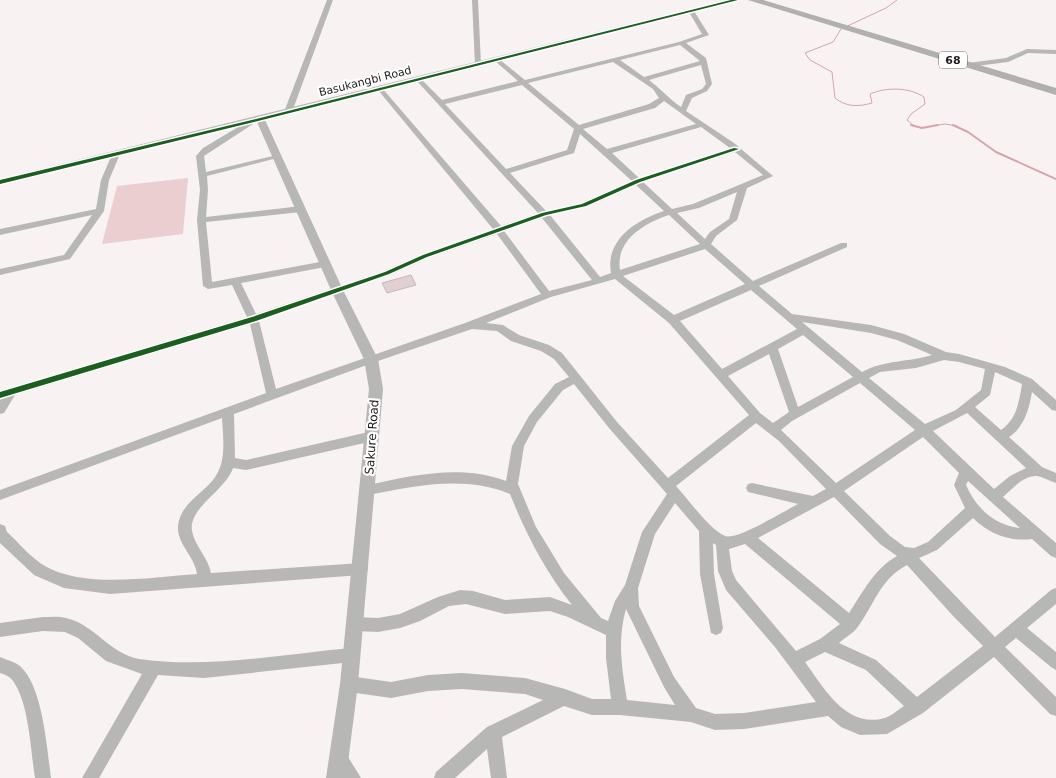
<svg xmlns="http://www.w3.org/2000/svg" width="1056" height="778" viewBox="0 0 1056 778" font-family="'DejaVu Sans',sans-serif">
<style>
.green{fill:#ebced0}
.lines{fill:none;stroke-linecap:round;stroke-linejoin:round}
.stream-far1{stroke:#d6a5aa;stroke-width:1}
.stream{stroke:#d6a5aa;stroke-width:2}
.building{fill:#e1d0d2;stroke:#c0bbbc}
.minor{fill:#b7b7b6;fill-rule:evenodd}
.tertiary{fill:#b7b7b6;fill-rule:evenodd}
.primary{fill:#b0b1af;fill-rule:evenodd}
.cycleway-casing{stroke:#fff;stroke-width:3}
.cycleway{fill:#1b5e20;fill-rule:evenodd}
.labels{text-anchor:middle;stroke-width:4.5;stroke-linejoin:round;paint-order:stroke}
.shield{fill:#fff;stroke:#645f60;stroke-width:1}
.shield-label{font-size:11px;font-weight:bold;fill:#211b1c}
.far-street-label{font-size:11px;fill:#211b1c;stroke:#fff}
.street-label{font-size:12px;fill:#211b1c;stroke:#fff}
</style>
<rect width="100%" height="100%" fill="#f8f2f2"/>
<path class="green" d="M188,178L183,234L102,244L117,186Z"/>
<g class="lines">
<g class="stream-far1">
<path d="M897,0L886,8L841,29L833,42L805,53L810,60L832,72L835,98C846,107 858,107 872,103L870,94C886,87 909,87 924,97L925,104L911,114L907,120L914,126"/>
<path d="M932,126L945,124L957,126"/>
</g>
<g class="stream">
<path d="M911,125L922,128L938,125"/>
<path d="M953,125L968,132L996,152L1056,179"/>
</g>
</g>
<path class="building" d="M411,275L416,285L387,293L382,283Z"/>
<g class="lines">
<g class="minor">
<path d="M327,0H333L292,112L285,114L284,112Z"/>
<path d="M472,0H478L481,65L478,67L475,65Z"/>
<path d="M692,10L694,11L709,35L686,43L706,58L712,84L707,91L692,98L686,111L734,143L773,176L747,188L737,220L716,236L711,244L753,281L841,243H847V247L759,286L792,314L871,325L904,334L946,352L959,354L1005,367L1032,379L1056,400V411L1052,410L1032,392C1029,410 1024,427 1009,437L1042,467L1056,473V483C1050,481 1043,477 1037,476C1024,475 1012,489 1003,497L1056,543V558L1051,556L1032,539C1010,542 989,534 973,518L937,550L919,558L995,637L1051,590L1056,588V604L1027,628L1056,652V670L1051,667L1016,638L1005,647L1056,697V716L1050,714L994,657L923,713L887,734L860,735L841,727L828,716L744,729L715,730L691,722L620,715H592L564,706L502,737L507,778H491L487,749L455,778H434L436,772L487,727L543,700L525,694L462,689L428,691L391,698L349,692L344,689L341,684L344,679L349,676L391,682L428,675L462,673L525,678L565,689L592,699H611L606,658V635L568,617L550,611L505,614L466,604L449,606L420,621L400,628L378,632L355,631L350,629L348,624L350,619L355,617L378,618L400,614L438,597L460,590L473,591L505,600L550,597L572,605C545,571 526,534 510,494C464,475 415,486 368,495L364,494L362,490L364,486L368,485C413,475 462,464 506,481L512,446L529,416L555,384L569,377L554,359L541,351L511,341L497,331L472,329L375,362L234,414L235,458L246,460L373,431L377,433L379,436L377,439L373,441L246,470L233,468C225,491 188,508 192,531C195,547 208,557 211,573L361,563L366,565L368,569L366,573L361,575L110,594L64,588L34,575L0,543V524L5,526L7,532C19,543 31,558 45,566C85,589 153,577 197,574C195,557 178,545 178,528C179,501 208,493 218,472C226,457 223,435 222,418L0,500V490L266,393L250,324L15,395L4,413L0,414V391L247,317L232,285L208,289L203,286L197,220L200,190L196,156L203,148L250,120H253V124L204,156L206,172L277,155L281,157L207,176L208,190L206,217L301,206L305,209L301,212L206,222L212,282L325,261L330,264L325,267L241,283L256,314L384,271L422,254L493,229L378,90V88H382L501,226L538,213L416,80V78H420L442,100L518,81L495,61V59H499L525,80L679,42L702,34L689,12ZM680,45L700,61L644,77L620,60ZM613,62L653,89L659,98L649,104L579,125L528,83ZM701,65L706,84L702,89L686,95L681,107C669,99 660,88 649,80ZM522,85L574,129L567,150L506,169L445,104ZM664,101L696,124L607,149L583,129L655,108ZM701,127L730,148L639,178L612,153ZM580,134L632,181L581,203L546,211L510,173L574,153ZM735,152L763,175L693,204L672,209L643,182ZM636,185L664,211C636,220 605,240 611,273L600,277L550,215L587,207ZM737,192L729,219L710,232L705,239L677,213L699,208ZM669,215L700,244L620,270C615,241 644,223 669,215ZM542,218L592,280L549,291L504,231ZM497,234L541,294L465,323L276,389L259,321L390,275L428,258ZM705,249L745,284L674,315L623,276ZM615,279L669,323L749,415L668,478L617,422L562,353L549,345L519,335L503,325L486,323L551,297ZM751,290L797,329L722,369L680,321ZM802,322L871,333L897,340L932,355C909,362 884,360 862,372ZM803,335L853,377L798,407L778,349ZM769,354L789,412L773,423L760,413L728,376ZM944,360L959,362L985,369L981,390L956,410L925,424L869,378L880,372L916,368ZM995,372L1022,384C1019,402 1017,419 1001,430L975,407L990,395ZM860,383L915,430L836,483L781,430L792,421ZM574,384L609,428L667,494L642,532L625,585L615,601L608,621L601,618L564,573L536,527L518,484L524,446L537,422L563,390ZM967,413L1026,468L1010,476L994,489L933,431ZM756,423L779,441L826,489L813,496L752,483L748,484L746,488L748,492L798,504C786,510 736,541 725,536C708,528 689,500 676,486ZM923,437L959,473L954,485L965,508L928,542L914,548L905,547L890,536L844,491ZM968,481L1020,528C994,525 976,508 966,485ZM834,497L880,544L897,556C874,569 863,592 849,613L758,538ZM675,503L699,531L700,574L711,633L716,635L721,633L723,628L714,574L713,543L716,545L718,571L726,590L775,647L816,702L744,713L715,714L696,708L674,677L639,606L638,588L655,534ZM745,544L840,624L820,639L796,651L736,580L732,571L729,549ZM907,565L954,617L983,646L917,697L876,660L839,643C844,638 852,634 857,628C875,604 879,580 907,565ZM626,609L664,687L675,705L627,700C622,669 617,640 626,609ZM825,652L866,670L904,706C898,710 891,716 885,718C846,729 824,688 805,662Z"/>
<path d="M1027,49L1056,50V54L1028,53L1008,62L968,67L965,65L968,63L1006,58Z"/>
<path d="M113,152L120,154L109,180L104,211L70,259L0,275V269L64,255L92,215L0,235V229L96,209L101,180Z"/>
<path d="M43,617C50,617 59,616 66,618C94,624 110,654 139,659C207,669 283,654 352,648L357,650L359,655L357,660L352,662L204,678L158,675L99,778H82L142,674L106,661L78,638L65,632L43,631L0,637V623Z"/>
<path d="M0,657C7,660 16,662 21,667C43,688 47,749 51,778H35C31,753 29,706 15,684C12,678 7,675 0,673Z"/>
<path d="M339,750L345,752L361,778H343L331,758L333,752Z"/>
</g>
<path class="tertiary" d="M727,0H740L265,120L343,290L378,359L383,389L358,684L346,778H326L340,684L369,389L364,359L331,290L257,122L0,185V179Z"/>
<path class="primary" d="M748,0H763L1056,88V95Z"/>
<defs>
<g id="cycleway">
<path d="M731,0H738L262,120L0,184V180L260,118Z"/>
<path d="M734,148L739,149L640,182L586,206L546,215L427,257L389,274L256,321L0,398V392L252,317L385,272L423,255L542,213L582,204L636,180Z"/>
</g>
</defs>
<use href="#cycleway" class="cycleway-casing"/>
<use href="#cycleway" class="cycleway"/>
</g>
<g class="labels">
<rect class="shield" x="939" y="51.5" width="28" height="17" rx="4"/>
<g class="shield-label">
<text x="953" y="64">68</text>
</g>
<g class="far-street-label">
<text transform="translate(365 81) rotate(-14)" y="4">Basukangbi Road</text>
</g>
<g class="street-label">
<text transform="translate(372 437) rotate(-86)" y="4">Sakure Road</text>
</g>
</g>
</svg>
